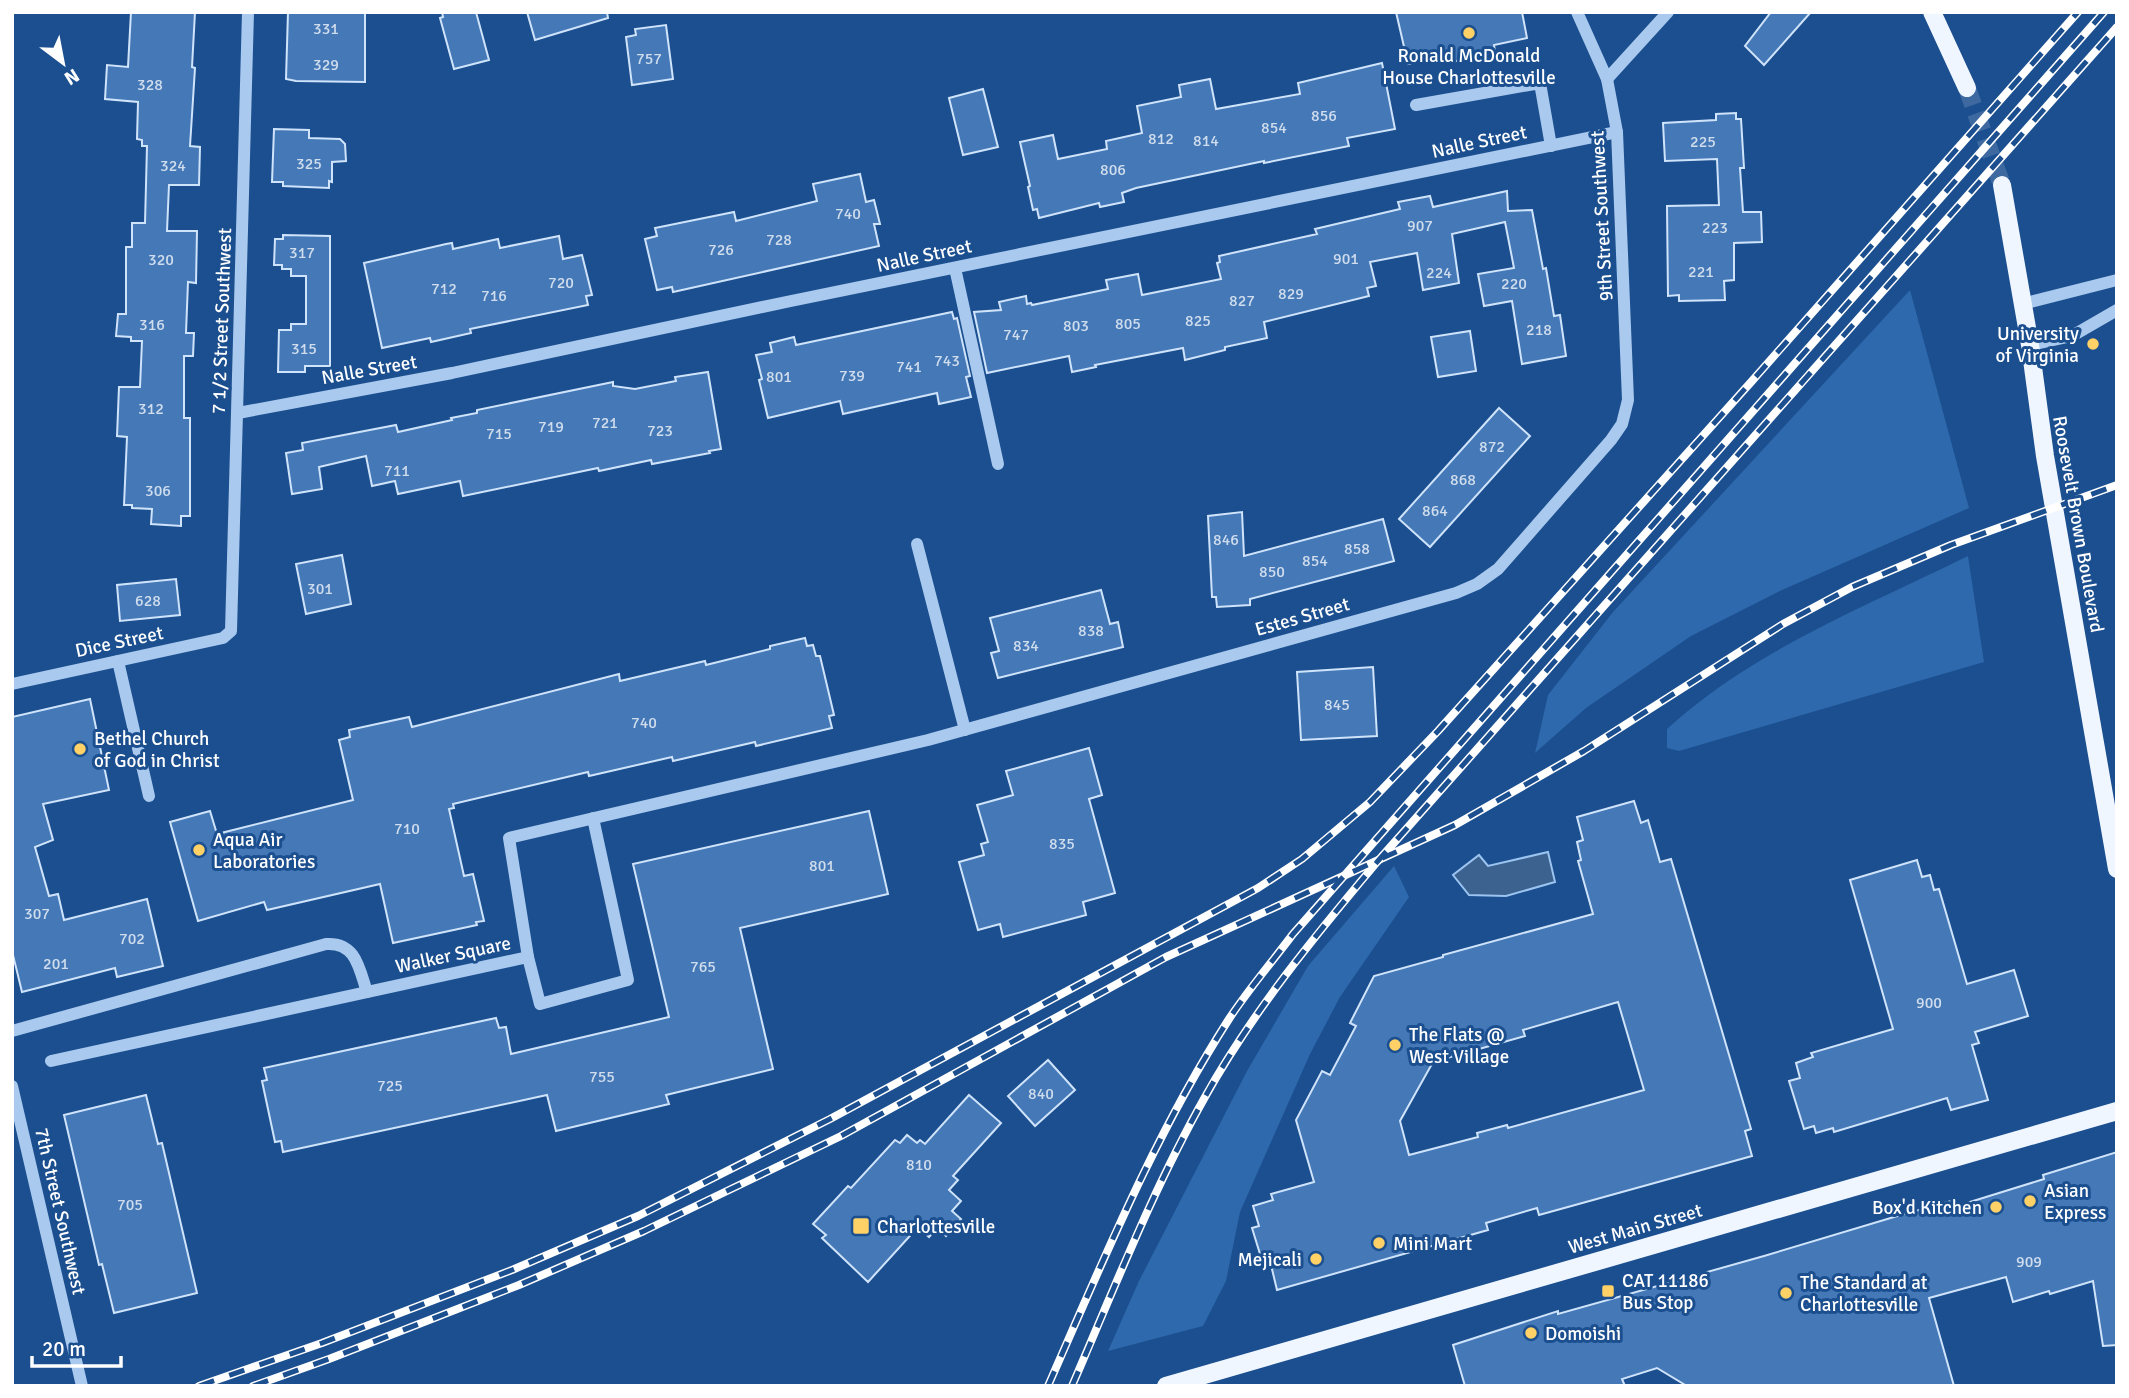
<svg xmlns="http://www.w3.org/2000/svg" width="2129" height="1398" viewBox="0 0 2129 1398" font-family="Signika,sans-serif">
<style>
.green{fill:#2e69ad}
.water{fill:#3c6290;stroke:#9cc4f0;stroke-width:2}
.building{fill:#4478b7;stroke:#cfe3fa;stroke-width:2;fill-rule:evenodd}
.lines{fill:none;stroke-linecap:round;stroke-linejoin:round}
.major-tunnel{stroke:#3d69a0;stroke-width:18;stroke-dasharray:18 9;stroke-linecap:butt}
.minor{stroke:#a9c9ee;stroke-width:12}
.major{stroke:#f0f6ff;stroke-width:18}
.rail-casing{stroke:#fff;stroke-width:8}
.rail{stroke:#1b4f8f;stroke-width:5;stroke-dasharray:16;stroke-linecap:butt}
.poi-dot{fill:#ffd166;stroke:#1b4f8f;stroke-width:2.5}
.labels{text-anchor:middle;stroke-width:6;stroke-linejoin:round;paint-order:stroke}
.number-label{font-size:16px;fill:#d0dded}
.poi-label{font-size:19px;fill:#fff;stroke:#1b4f8f;text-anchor:start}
.street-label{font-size:19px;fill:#fff;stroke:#1b4f8f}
</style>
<rect width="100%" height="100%" fill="#1b4f8f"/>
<g class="green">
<path d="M1910,290L1969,508L1782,590L1691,636L1586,708L1535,753L1548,695L1613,612Z"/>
<path d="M1968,556L1984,662L1679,751L1667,748V729C1753,650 1865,607 1968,556Z"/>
<path d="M1394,866L1409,897L1340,997L1310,1054L1240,1212L1226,1281L1203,1326L1108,1351L1139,1281L1247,1071L1308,966Z"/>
</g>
<path class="water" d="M1548,852L1555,882L1506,896L1469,895L1453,875L1479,855L1488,866Z"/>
<g class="building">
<path d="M131,12H195L192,67L195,68L190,146L200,147L199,185H169L167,231H197L196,283L188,282L186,333H194L193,356H184V418H190V516H181V526L151,524L152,509L132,508V505H124L127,437L117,436L119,387H140L142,341H131V337L116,336L118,314H126V247H132V223H145L147,146H142V140L137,139L138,102L105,99L107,65L128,67Z"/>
<path d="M288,12H365V82L296,81L286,79Z"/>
<path d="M442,12H476L489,60L454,69L440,18L443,17Z"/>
<path d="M527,12H607L608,18L535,40Z"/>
<path d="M1396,12H1522L1527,38L1494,45L1495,52L1452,62L1450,54L1408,64Z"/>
<path d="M1771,12H1811L1764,65L1745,46Z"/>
<path d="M666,25L673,79L632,85L626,37L636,35L635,29Z"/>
<path d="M1382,63L1395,129L1347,138L1349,146L1264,163V161L1136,188L1122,193L1124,202L1100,207L1099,203L1039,218L1037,209L1033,210L1028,187L1030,186L1020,142L1053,135L1058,159L1107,149L1106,141L1142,133L1137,106L1181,97L1179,85L1210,79L1216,109L1300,94L1298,83Z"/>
<path d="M983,89L998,147L963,155L949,98Z"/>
<path d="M1736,113V119H1741L1744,168H1740L1743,212H1761L1762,242L1734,243V280L1724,281L1725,300L1679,301V295L1668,296L1667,206L1719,205L1717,159L1665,161L1663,123L1716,120V114Z"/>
<path d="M274,129L309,130V138L340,139L345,144L346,161L332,162V182L329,181V188L283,186V182H272Z"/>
<path d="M860,174L866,202L874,200L880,224H874L879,246L673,292L672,287L657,290L645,239L657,236L655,228L734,212L736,221L817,201L813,184Z"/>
<path d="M1507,191L1508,211L1532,210L1543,269L1546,268L1554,316L1560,315L1566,356L1522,364L1512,301L1484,306L1478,274L1514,268L1505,222L1452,234L1459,283L1423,290L1417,253L1370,262L1376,286L1367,288L1369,296L1264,322L1267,338L1225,347V350L1185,360L1183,348L1095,365L1096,367L1072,372L1069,356L987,373L974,312L1001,310L999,302L1026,296L1027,304L1031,303L1032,305L1108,289L1106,280L1138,274L1142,295L1221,279L1217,263L1220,262L1219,256L1317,234L1315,229L1400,209L1398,202L1430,196L1433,207Z"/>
<path d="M283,235L330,236V366H305V372H278L279,330H291V324H306V276H291V269H282V265H274L275,239H283Z"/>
<path d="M559,236L563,259L582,255L592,295L586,296L588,305L470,329L471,333L431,342L430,338L382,348L364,263L446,244L452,243L453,249L498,239L500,248Z"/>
<path d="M952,312L954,319L957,318L970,376L966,377L971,397L939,404L937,393L843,414L840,401L768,418L759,380L762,379L756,355L772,352L770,343L794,337L796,345Z"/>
<path d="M1470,331L1476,371L1438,377L1431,337Z"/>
<path d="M708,372L721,449L709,451L710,453L652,464L651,460L599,471L598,468L463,496L460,481L398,494L395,481L372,486L366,456L319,467L322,489L292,494L286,453L303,450L302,443L396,425L398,432L452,420L451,418L477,413V410L613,382V386L635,389L676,381L675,377Z"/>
<path d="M1499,408L1530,436L1430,547L1399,519Z"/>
<path d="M1242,512L1244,556L1383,519L1394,561L1250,599V605L1217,607L1216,597H1212L1208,516Z"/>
<path d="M342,555L351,604L306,614L296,564Z"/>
<path d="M176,579L180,615L120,621L117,585Z"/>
<path d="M1101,590L1110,624L1118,622L1123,647L998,678L991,653L999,651L990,618Z"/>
<path d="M805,638L807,646L813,645L816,656H820L834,715L829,716L832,728L756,746L755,742L673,761L672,757L589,776L588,772L453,804L454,808L449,809L464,876L473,874L484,921L476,922L477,925L393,943L380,884L267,910L264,902L198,921L170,822L210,811L217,834L353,800L339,740L350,737L349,730L409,717L412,727L619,674L620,681L705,661L706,665L770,649V646Z"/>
<path d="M1373,667L1377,736L1301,740L1297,672Z"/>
<path d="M90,699L109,790L43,804L53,840L35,847L49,896L58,894L64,920L147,899L163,966L117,977L115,968L22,992L12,951V717Z"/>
<path d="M1089,748L1102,795L1089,799L1115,893L1083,902L1086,915L1003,937L1000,924L978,930L959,862L984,855L981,844L988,842L977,805L1013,795L1006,771Z"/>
<path d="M1634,801L1641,823L1648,820L1660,862L1671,859L1751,1129L1745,1131L1752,1156L1539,1215L1537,1208L1486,1223L1488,1230L1277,1290L1271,1265L1264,1267L1252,1228L1259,1226L1253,1206L1273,1200L1271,1194L1314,1182L1296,1120L1322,1071L1330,1075L1356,1026L1350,1023L1374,976L1443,957V955L1593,914L1578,861L1581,860L1577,842L1583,840L1577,817ZM1618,1002L1644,1090L1508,1128L1507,1125L1477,1133L1478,1137L1409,1155L1400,1121L1433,1062L1525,1036L1523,1030Z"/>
<path d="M869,811L888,894L740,928L773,1069L666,1095L669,1104L556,1131L547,1095L283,1152L281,1141L275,1142L262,1081L267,1080L264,1068L496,1018L499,1028L506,1027L511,1054L669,1017L633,864Z"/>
<path d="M1917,860L1922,877L1930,875L1934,890L1939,889L1967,984L2014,970L2028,1016L1975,1032L1979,1043L1972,1045L1988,1100L1951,1110L1947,1098L1834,1132L1833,1128L1816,1133L1814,1126L1804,1129L1789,1081L1800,1078L1796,1063L1813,1057L1811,1053L1893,1029L1850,880Z"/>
<path d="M1048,1060L1075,1090L1035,1126L1008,1096Z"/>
<path d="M146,1095L158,1144L162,1143L197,1293L114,1313L102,1264L99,1265L64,1115Z"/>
<path d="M969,1095L1001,1123L953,1176L958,1180L949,1190L961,1201L952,1211L961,1219L946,1236L937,1228L929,1237L918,1227L868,1282L822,1238L826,1235L813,1224L848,1186L851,1188L895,1140L900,1143L907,1135L917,1143L920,1140L925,1144Z"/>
<path d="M2117,1152V1345L2103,1346L2093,1281L2050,1294L2049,1291L2013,1302L2006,1277L1929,1298L1954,1386H1687L1657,1368L1622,1379L1625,1386H1465L1453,1345L1558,1311V1314L1764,1256L1904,1214L1955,1200L1957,1206L2044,1179L2043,1175Z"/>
</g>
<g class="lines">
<path class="major-tunnel" d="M1967,88L2002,185"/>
<g class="minor">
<path d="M1607,79L1668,12"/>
<path d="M1416,105L1540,83L1551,146"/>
<path d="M955,268L998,464"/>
<path d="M2022,304L2117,280"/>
<path d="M2030,345L2072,336L2117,310"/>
<path d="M238,413L452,373L791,301L1617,132"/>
<path d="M917,544L965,730"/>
<path d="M118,661L149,796"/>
<path d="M12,684L223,638L231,631L248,12"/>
<path d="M528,957L540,1004L628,980L593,818"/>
<path d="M12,1031L326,944C356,942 359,968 367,992"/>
<path d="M51,1061L528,957L509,838L928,740L1456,593L1477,584L1498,569L1611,440L1622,424L1628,400L1617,132L1607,79L1577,12"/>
<path d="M12,1086L82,1386"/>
</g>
<g class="major">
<path d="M1932,12L1967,88"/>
<path d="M2002,185L2030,345L2045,456L2117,869"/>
<path d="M1166,1386L2117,1111"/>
</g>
<defs>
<g id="rail">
<path d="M199,1386L322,1343L512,1270L638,1216L830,1119L1258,888L1302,859L1370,802L1438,731L1752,381L2078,12"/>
<path d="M253,1386L329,1359L519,1285L644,1231L841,1136L1166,957L1455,825L1584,751L1783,624L1852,587L1951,545L2117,485"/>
<path d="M1048,1386C1103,1261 1155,1134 1229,1019C1248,990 1272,962 1293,934L2104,12"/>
<path d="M1072,1386C1114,1289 1153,1189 1205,1097C1253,1011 1314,937 1377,862L2117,27"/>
</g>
</defs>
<use href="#rail" class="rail-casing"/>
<use href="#rail" class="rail"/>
</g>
<g class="poi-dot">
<circle cx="1469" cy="33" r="7"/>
<circle cx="2093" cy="344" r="7"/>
<circle cx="80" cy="749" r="7"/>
<circle cx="199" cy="850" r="7"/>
<circle cx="1395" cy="1045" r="7"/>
<circle cx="2030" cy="1201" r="7"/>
<circle cx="1996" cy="1207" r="7"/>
<rect x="852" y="1217" width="18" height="18" rx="3.5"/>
<circle cx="1379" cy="1243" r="7"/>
<circle cx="1316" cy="1259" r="7"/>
<rect x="1601" y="1284" width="14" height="14" rx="3.5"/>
<circle cx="1786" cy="1293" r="7"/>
<circle cx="1531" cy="1333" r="7"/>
</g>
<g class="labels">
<g class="number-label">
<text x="326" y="34">331</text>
<text x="649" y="64">757</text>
<text x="326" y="70">329</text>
<text x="150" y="90">328</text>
<text x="1324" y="121">856</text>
<text x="1274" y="133">854</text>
<text x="1161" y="144">812</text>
<text x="1206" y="146">814</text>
<text x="1703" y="147">225</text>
<text x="309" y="169">325</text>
<text x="173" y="171">324</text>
<text x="1113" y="175">806</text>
<text x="848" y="219">740</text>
<text x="1420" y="231">907</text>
<text x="1715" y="233">223</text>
<text x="779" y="245">728</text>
<text x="721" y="255">726</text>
<text x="302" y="258">317</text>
<text x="1346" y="264">901</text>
<text x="161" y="265">320</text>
<text x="1701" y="277">221</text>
<text x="1439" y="278">224</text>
<text x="561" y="288">720</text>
<text x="1514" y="289">220</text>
<text x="444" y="294">712</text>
<text x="1291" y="299">829</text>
<text x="494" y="301">716</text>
<text x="1242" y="306">827</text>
<text x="1198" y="326">825</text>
<text x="1128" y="329">805</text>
<text x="152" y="330">316</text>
<text x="1076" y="331">803</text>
<text x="1539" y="335">218</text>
<text x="1016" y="340">747</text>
<text x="304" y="354">315</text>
<text x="947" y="366">743</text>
<text x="909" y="372">741</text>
<text x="852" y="381">739</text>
<text x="779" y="382">801</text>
<text x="151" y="414">312</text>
<text x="605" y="428">721</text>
<text x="551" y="432">719</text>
<text x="660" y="436">723</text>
<text x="499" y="439">715</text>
<text x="1492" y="452">872</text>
<text x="397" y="476">711</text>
<text x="1463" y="485">868</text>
<text x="158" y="496">306</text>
<text x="1435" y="516">864</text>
<text x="1226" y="545">846</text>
<text x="1357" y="554">858</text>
<text x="1315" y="566">854</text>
<text x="1272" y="577">850</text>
<text x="320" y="594">301</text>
<text x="148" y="606">628</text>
<text x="1091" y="636">838</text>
<text x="1026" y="651">834</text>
<text x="1337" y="710">845</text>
<text x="644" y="728">740</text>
<text x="407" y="834">710</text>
<text x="1062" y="849">835</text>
<text x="822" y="871">801</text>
<text x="37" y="919">307</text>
<text x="132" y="944">702</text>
<text x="56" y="969">201</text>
<text x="703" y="972">765</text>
<text x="1929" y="1008">900</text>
<text x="602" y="1082">755</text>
<text x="390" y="1091">725</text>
<text x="1041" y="1099">840</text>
<text x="919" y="1170">810</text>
<text x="130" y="1210">705</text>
<text x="2029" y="1267">909</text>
</g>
<g class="poi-label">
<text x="1469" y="62" text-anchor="middle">Ronald McDonald<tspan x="1469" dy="22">House Charlottesville</tspan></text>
<text x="2079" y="340" text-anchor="end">University<tspan x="2079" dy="22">of Virginia</tspan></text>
<text x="94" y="745">Bethel Church<tspan x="94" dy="22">of God in Christ</tspan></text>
<text x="213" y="846">Aqua Air<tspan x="213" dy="22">Laboratories</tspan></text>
<text x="1409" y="1041">The Flats @<tspan x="1409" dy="22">West Village</tspan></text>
<text x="2044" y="1197">Asian<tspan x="2044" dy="22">Express</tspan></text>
<text x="1982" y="1214" text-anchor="end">Box'd Kitchen</text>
<text x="877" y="1233">Charlottesville</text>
<text x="1393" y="1250">Mini Mart</text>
<text x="1302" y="1266" text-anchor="end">Mejicali</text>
<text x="1622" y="1287">CAT 11186<tspan x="1622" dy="22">Bus Stop</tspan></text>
<text x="1800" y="1289">The Standard at<tspan x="1800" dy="22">Charlottesville</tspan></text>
<text x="1545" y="1340">Domoishi</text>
</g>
<g class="street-label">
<text transform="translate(1479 141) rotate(-12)" y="7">Nalle Street</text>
<text transform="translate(1601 216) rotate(-93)" y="7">9th Street Southwest</text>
<text transform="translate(924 255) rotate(-12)" y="7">Nalle Street</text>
<text transform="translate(221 321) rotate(-88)" y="7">7 1/2 Street Southwest</text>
<text transform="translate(369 369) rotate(-10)" y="7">Nalle Street</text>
<text transform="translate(2079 524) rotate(80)" y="7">Roosevelt Brown Boulevard</text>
<text transform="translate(1302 616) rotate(-16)" y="7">Estes Street</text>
<text transform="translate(119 641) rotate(-12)" y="7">Dice Street</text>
<text transform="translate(453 954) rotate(-12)" y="7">Walker Square</text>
<text transform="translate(61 1211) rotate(77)" y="7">7th Street Southwest</text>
<text transform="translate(1635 1228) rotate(-16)" y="7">West Main Street</text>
</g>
</g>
<rect width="2129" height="1398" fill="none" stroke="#ffffff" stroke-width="28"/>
<g transform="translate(63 63) rotate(148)" stroke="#1b4f8f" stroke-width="5" paint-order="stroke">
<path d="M0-5L12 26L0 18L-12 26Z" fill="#ffffff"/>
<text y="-10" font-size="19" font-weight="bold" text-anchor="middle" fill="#ffffff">N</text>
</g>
<path d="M32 1356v10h89v-10" fill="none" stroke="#ffffff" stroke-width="3.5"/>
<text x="42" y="1356" font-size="21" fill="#ffffff" stroke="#1b4f8f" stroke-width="5" paint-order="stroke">20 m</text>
</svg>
